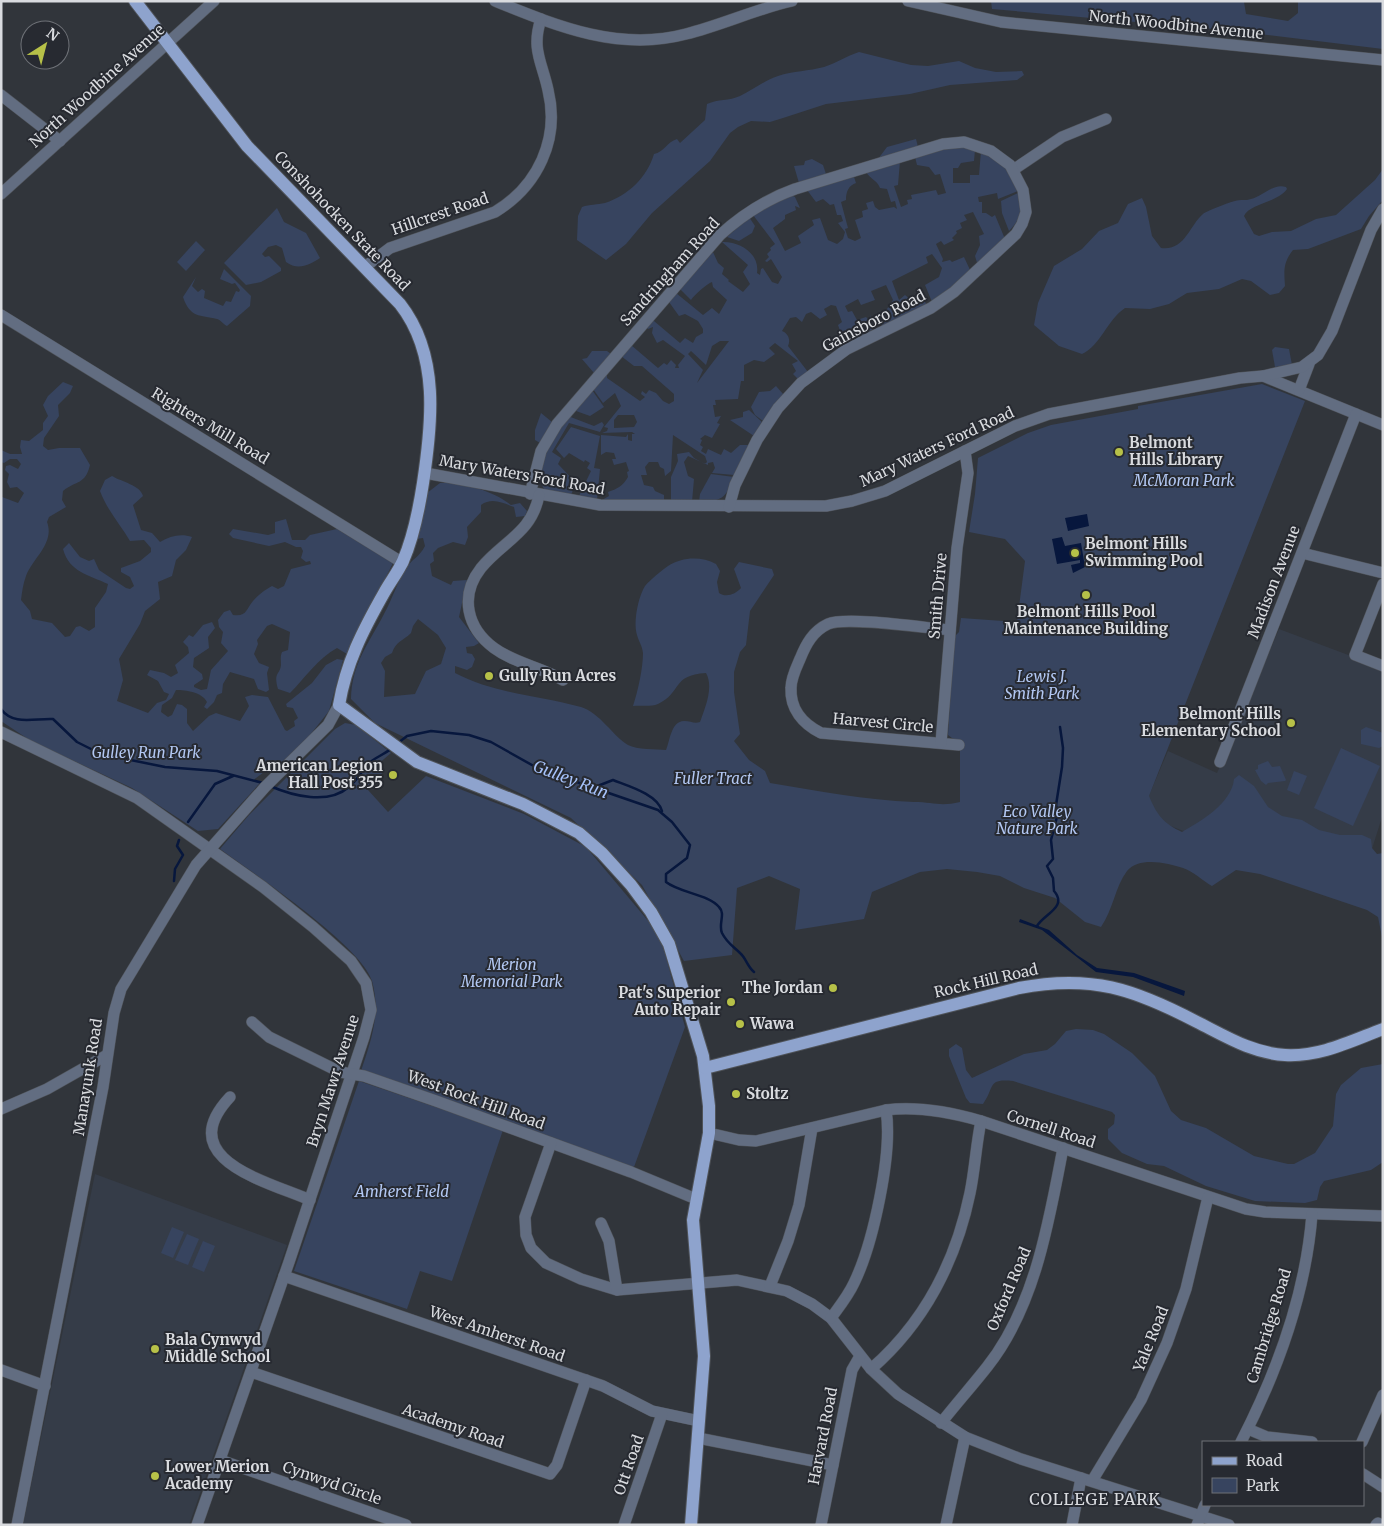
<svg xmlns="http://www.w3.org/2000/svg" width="1384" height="1526" viewBox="0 0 1384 1526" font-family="Merriweather,serif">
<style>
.built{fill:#353c48}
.green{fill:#37445f;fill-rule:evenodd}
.water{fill:#07173d}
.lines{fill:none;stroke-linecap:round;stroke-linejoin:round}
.stream{stroke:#07173d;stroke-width:2.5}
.minor-casing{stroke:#4f5359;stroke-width:12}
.major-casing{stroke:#4f5359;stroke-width:14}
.minor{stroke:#626d81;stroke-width:11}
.major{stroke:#8ea3cd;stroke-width:12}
.poi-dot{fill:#b7c148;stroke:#272a31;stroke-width:2}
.labels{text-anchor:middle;stroke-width:4;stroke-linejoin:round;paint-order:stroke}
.street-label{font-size:15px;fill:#d9dbdf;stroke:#272a31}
.poi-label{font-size:15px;font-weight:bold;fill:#d9dbdf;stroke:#272a31;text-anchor:start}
.park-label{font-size:15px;font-style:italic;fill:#b2c7f2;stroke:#272a31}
.water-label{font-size:16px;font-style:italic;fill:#a6c2fa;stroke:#272a31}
.neighbourhood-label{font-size:16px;letter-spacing:1px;fill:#d9dbdf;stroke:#272a31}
</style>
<rect width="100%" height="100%" fill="#31353b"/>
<g class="built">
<path d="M1279,629L1383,668V814L1371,852L1203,839L1141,814L1168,751L1217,773Z"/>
<path d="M95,1174L287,1245L189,1525H23Z"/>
</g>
<g class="green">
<path d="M991,1L1244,2L1246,14L1288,21L1298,13V1H1383V49L1236,31L992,9Z"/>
<path d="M859,52L911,65L928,66L959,61L975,68L996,72L1022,71L1024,75L1017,80L950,85L910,94L826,104L783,118L770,122L751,121L738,127L730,133L710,161L652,213L626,244L606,260L577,240L578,216L582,207C590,204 597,205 605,203C629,195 647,177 654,154C664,152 667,142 677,139L680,143L705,120L707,104C718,99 729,101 740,96C753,90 765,80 778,76C793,71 809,71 824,67C837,63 846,56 859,52Z"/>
<path d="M916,139L918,147L878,159L887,147Z"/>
<path d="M966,147L975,150L974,161L961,163L958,168H953V183H970V175H979L981,151L1006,168L1018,191L998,199L997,193L978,197L979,202H982V213H986L992,217L995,215L1005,239L978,266L975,256L980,245L979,236L984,234L973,212L964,215L967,220L960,223L962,228L956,231L957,233L952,238L954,240L944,245L941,241L936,244L943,259L942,262L950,260L952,262L964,257L971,272L932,302L925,285L939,277L942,268L932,254L926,257L928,263L892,281L899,300L905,295L911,300L923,299L927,305L882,326L879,321L893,300L886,285L871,291L875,300L861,305L858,299L845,306L848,312L852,311L857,320L866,317L870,321V315L875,328L845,345L838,325L842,322L836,306L831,305L824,309L827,315L820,319L811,312L806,314L802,322L796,317L790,318L782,331C788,333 791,340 788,346L808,372L799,380L793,374L796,371L792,364L798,361L775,343L769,348L775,354L764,362L754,360L744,365V381H741L738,399L715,400L716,405H713L715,417L721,416L717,423L720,424L712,438L705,435L700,439L702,440L700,445L703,447L701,451L706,454L708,449L721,455L724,449L731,453L740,445H749L734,475L712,473L715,468L713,462L708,463V465L688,456L684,462L688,476L694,479L692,502L671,501V477L678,461L677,454L689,452L694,458L705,464L707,462L705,456L673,435L671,471L665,476L664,469L660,467L658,462H649L645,467L647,475H641L644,485L653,487L655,491L664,495V501L602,500L609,496L608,492C617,489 623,486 628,477L627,472L629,471L626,462L614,465L612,459H616L614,453L606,452L601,455V435L626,437L628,434V440L632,441V434H635L632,432L602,433L607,431L608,428L604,427L621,406L615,393L603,403L593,389L607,374V378L640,401L645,397L641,394L642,391L646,394L649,390L656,393L663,401L669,404L674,401V394L642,366H634L621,356L631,345L658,368L664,363L667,365L671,360L676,365L675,368H679L678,365L685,356L663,340L657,343L652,333L653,327L648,329L646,327L652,321H654L680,343L685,338L693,343L696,337L703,333V329L698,321L685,314L679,316L669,302L676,293L703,315L712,308L719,314L727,300L713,287L712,282C707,284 695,294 691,300L680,289L713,252L718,263L724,268L722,274L729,280L728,281L743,292L750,284L743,272L748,265L722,242C740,241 760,254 757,273L760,275L761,269L763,268L772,282L778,284L782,277L771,259L767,262L765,261L769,257L767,254L771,250L770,248L775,244L753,215L791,195L795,197L800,208L795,206L796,210L785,215V219L773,228L785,251L801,243L798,236L814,225L812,220L820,218L828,240L837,244L843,239L845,232L838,223L843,221L841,215H837L834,204L830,205L823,199L816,202L807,190L854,177L856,183C848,186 846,192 846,200L841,202L848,228L845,229L848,238L855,241L861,238L855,220L863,217L862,211L868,209L866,203L873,201L875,207L879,210L894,207L897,209L895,201L891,202L887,189L880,188C877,180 870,179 866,172L900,161L898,185L894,186L901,207L908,204L907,200L912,199L911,195L936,190L938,195L946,193L940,174L935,175L929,167L917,165L915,157L944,148ZM720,341H729L697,383L703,370L688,354L691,351L706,365L712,346ZM618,415H634L637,422L634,427L614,428V420Z"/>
<path d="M812,159L823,165L826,174L799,183L794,166L804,165L805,161Z"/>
<path d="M1383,169V200L1369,216L1361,229L1308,249L1293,250C1283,263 1284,270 1285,286L1279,293L1270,295L1251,281L1242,279L1219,289L1187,293L1169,304L1150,309L1125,308C1107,320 1101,345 1082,354L1059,346L1034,325L1038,303L1054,266L1082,249L1099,231L1118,223L1128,204L1142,198L1146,207L1152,236L1161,248C1185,251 1189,226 1203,214C1207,211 1230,202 1235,201C1240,199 1246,201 1251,199C1263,196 1273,183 1286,187L1287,189C1277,203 1249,204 1244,216L1254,234L1259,236L1272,232L1291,231L1316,219L1336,215L1375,180Z"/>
<path d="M1018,193C1022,212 1022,217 1009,231L1002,213L1001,201Z"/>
<path d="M277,208L284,222L306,233L320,258C309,265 298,271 286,262L282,248L276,245L268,247L262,254L265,257L269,256L281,268V271L261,282L246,285L224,263Z"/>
<path d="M749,217L755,226L752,233L739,241L727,237Z"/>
<path d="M196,241L205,250L186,271L177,262Z"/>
<path d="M224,269L251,296L250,306L227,326C223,324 221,320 217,319C200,315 190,318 183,297L196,277L192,286L198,292L202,289L205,291L204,298L223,306L226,301L231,302L236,291L239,292L240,290L235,283L232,284L220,279Z"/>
<path d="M1275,347L1289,349L1292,365L1275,367L1272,350Z"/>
<path d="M592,351H607L611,354L594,373L582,359L587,358Z"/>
<path d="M63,382L73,386L70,393L58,405L59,416L44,438L43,446L48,450L59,448H80L90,465C85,485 77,480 63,491L62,500L66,507L49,517L47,522C55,543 33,558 26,576C23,584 22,592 21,600L30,611L32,619L52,623L65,637L70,636L76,627L80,626L89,631L95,627V608L106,592L108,584C89,575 69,572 63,549L69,543L80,557L89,561L94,559L99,570L126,588L130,589L134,586L130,577L121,572V568L140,561L151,552V548L144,540L130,541C120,524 107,510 100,491L105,480L112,476C122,482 140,485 143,496L133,505L141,530L152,533L160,542C170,536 181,533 192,537L186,550L176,560L172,576L158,582L160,599L145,611L140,624L119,659L123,680L117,701L148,713L157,703L166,700L169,694L164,692L158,681L147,675L150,670L164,673L171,677L178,673L175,665L189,653L188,647L183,642L189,635L193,637L203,625L212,622L215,628L208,637L209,648L194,658L193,667L202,674L203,679L194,685V687L201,690L207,689L211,670L228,651L221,643L223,632L219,627L218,620L224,612L230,610L233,615C247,617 246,609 253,601C257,596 266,589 272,586L278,589L284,586L291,569L311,564L310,561L306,562L301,558L303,551L301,547H296L285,542L269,546L233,538L229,534L233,529L268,535L275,533V522L286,519L292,540H305L310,535L337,529L393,563L347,654L337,648C318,658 305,678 290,693L278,689C273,672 280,675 281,665C281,660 280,657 282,652L288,650L290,632L272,624L267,626L257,640L258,644L254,654L259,663L269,667L267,673L269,690L266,692L258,689L254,679L230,672L223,684L222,693L217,695L214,702L207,709L204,707L207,702C202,692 186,690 176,690L172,698L162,705L161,712L168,717L172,715L177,704L182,705L187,709V723L193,731L209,716L216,713L240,721L249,706L245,697L252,695L268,697L285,730L287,731L295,726L294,721L298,718L293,708L287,707L286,704L312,683L326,665L337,659L343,660L329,711L310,735L272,772H264L252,781L260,783L218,829L198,831L132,788L31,741L1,721V494L2,497L18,503L24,493L17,487L10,488L7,482L9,474L5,470L6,466L10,465L18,469L21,464L17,459H10L4,463L1,462V450L10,454H22L20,447L21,440L29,441L43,430V423L48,416L43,405L48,396Z"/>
<path d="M1262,384L1305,401L1149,796C1157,815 1163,823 1182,832C1201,821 1232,803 1234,779L1239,775L1254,786L1268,807L1282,816L1302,820L1319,830L1340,835H1362L1371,839L1372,848L1377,854L1383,853V942L1378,917L1367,910L1260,874L1236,870L1212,886C1203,881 1193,871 1183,868C1168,863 1139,856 1127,871C1115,887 1113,910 1101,927L1085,922L1055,898L1024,888L1000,876L977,872L947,869L920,872L872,892L864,919L795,930L800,889L769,876L737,888L732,955L684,961L642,885L571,818L375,723L351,699C352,663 368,645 384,614C392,600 397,582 406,569C412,558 419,558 425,546L423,538L416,539L427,493L440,483C463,482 494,491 511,505L520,503L527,511L525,516L516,517L514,507C503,503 492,497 481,505V512L467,527L468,537L465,545L453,542L438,548L433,553L434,561L430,564L432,576L451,585L453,581L467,580L459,617L479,643L474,646L466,647L467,653L472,654L475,659L472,667L467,670L455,666V673C495,694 538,695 581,707C599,712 614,737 628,745C637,750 656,749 666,750C670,741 671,721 684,721C691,721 694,724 700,722C705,708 714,687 706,673C671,675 682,693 658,704C651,707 640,705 633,706C638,691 643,668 643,653C642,645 639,642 637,635C633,623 638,597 645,586C651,579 661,571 668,566C682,557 701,556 716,564L720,571L717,582L719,593C726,598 736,594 741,588L734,569L739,562L772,569L774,575L750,611L746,645L740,652L734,672V692L740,734L734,741L749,760L765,771L770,783C818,791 865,800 914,802C933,802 940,807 960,802V744L948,735L954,637L959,632L961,618L1017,622L1025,561L1005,539L969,532L975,494L978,458L1028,433L1051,425L1138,409V406ZM418,619L438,635L446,648L441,664L426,671L415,694L384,697L385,671L381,663L385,657L392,653C396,641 403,641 411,633L413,626Z"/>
<path d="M776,386L784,395L763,421L755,415L751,407L759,392L770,391Z"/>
<path d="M592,390L604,407L590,416L576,411Z"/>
<path d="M749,410L762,422L754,436L730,420L743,417V412Z"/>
<path d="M541,413L552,422L540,443L535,440V430Z"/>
<path d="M568,416L594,426L602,422L604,425L600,432L569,423L552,452L561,458L558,464L576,483L571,495L546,492L538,479L545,455Z"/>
<path d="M571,427L600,436L594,468L600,469L597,500L578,498L591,471L587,468L590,463L585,460L584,462L569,453L564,458L556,449Z"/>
<path d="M711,474L734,477C726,499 721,501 699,502L700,494Z"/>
<path d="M345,723L356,725L391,753L377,765L382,774L368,790L388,812L426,776L524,814L586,847L660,935L685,1027L634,1167L361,1071C371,1041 381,1013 372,981C362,946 253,873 220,849L249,815L335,729Z"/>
<path d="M1366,727L1383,733V746L1379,748L1361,744V730Z"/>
<path d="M1341,748L1380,766L1353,826L1314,808Z"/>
<path d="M1268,761L1272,767L1280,766L1286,780L1285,781L1268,783L1266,785L1261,781L1255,770L1258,769V765Z"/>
<path d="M1294,771L1307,776L1299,795L1287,790Z"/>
<path d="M1076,1029L1093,1030L1104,1034L1132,1053L1155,1076L1171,1111L1181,1120L1206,1128L1254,1156L1288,1164H1294L1315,1153L1333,1126L1336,1094L1341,1085L1361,1068L1383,1064V1162L1371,1170L1324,1181L1320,1187L1317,1200L1305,1203L1255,1201L1206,1186L1164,1166L1147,1164L1122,1153L1108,1139V1129L1114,1124L1115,1115L1112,1112L1013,1081C987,1078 995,1087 983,1104L970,1103L966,1098L949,1056V1049L956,1044L962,1048L966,1070L972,1078L1024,1054L1047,1050L1055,1044L1066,1031Z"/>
<path d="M359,1081L503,1130L452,1281L420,1271L407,1309L294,1271Z"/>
<path d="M172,1227L184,1232L173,1258L161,1253Z"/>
<path d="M187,1234L199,1239L188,1265L175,1260Z"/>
<path d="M203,1241L215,1246L204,1272L192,1267Z"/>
</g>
<g class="water">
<path d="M1087,514L1089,526L1068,531L1065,518Z"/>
<path d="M1062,537L1065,546L1081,543L1085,567L1073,573L1071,565L1080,563V560L1057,564L1052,539Z"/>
<path d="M1020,919L1049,930L1077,955L1097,968L1134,973L1185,991L1184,996L1133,977L1096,972L1042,930L1019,922Z"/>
</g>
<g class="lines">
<g class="stream">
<path d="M1,709C13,726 35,718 53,719L77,742L101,754L165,767L217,771L263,783"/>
<path d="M398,743L407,736L431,731L469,735L491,742L539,769L658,810L672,822L690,845L687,858L666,874V882C680,893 708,894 719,907C726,914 718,924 722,933C727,943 733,946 740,953C746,958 747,966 754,972"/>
<path d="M270,786C293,796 328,805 349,787C357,781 362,770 369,763C376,757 385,754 392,748"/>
<path d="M595,787L613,780C628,786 657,794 662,811"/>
<path d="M188,822L215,784L233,776"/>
<path d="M174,881L175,869L183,855L177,846L179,840"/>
<path d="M1037,926C1044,914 1068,907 1054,891L1053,878L1047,866L1053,859L1051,840L1058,813L1056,805L1062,767L1063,748L1060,727"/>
</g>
<defs>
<g id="minor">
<path d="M495,1C557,26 619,52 686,34C722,25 756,9 792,1"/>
<path d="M908,1L1001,22L1383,60"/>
<path d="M1,95L60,141"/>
<path d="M1013,170L1062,137L1106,119"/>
<path d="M1,194L214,1"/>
<path d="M366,266L390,248L495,212C538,186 560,139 548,90C542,62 531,49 541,19"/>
<path d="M1,315L403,563"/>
<path d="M1263,376L1383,425"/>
<path d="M1299,390L1309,364"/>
<path d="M425,473L600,505L826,506L852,501L885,491L1015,426L1049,414L1240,378L1263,376L1302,367L1318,355L1332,331L1371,230L1383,209"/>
<path d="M530,494L541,451L557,424L720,235C742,215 767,199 795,189L943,144L964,142L991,151L1010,165L1023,190L1026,212L1022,224L1016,234L954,292L931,308L847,349L801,383L778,408L757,440L735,485L729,507"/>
<path d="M539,495C532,533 503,541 481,568C459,596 467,628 494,648C514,663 541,667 563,680"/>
<path d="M1302,553L1383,573"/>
<path d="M1383,584L1355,655L1383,666"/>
<path d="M950,630C926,628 846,616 828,624C813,631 806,644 800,659C796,668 791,678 791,688C790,709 803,724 821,733L959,745"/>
<path d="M1,732L137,798L263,887L313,927L351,961L366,983L371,1010L364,1037L289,1262L197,1525"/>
<path d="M941,743L957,548L968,473L965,451"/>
<path d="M1220,762L1356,414"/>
<path d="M252,1022L269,1037L340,1072L364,1076L436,1101L631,1172L696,1199"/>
<path d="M230,1097C172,1159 266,1181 310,1200"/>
<path d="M1,1109L47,1089L107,1055"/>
<path d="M709,1133L739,1140L756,1141L886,1110C918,1106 950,1112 981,1121L1246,1209L1265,1212L1383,1216"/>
<path d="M551,1143L525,1217L526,1235L531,1248L546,1263L581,1279L617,1290L737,1280L787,1291L812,1304L831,1318L871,1369L898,1394L965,1437L1021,1459L1229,1525"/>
<path d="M601,1223L609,1241L617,1290"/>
<path d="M284,1276L603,1386L652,1411L699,1421"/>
<path d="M770,1286L788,1241L799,1205L812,1128"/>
<path d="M831,1318C839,1307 848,1296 854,1283C873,1244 893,1153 886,1110"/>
<path d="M871,1369C924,1323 956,1261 970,1193C975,1169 976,1145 981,1121"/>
<path d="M1,1370L45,1386"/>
<path d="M251,1372L550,1474L557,1465L586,1380"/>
<path d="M941,1423C956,1404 972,1386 987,1367C1035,1307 1049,1221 1063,1148"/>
<path d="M1248,1429L1267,1437L1312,1442"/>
<path d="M698,1438L833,1465"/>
<path d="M1241,1442C1277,1372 1306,1292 1312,1214"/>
<path d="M1362,1442L1383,1395"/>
<path d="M220,1460L406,1525"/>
<path d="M1363,1474L1383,1487"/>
<path d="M1092,1481L1141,1400L1167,1343L1186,1289L1208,1197"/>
<path d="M17,1525L103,1087L114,1013L121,989L196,865L265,787L328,725L339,705"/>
<path d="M624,1525L662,1414"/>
<path d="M821,1525L852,1370L860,1356"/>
<path d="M946,1525L965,1437"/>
<path d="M1072,1525L1081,1478"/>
<path d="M1197,1525L1205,1505"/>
<path d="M1376,1525L1378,1523"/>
</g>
<g id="major">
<path d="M135,1L247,146L400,304C440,355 432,424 423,483C419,509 414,536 403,561C398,572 390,582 384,593C363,630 346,663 339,705L417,762L523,804L579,833L602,853L631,885L651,912L669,944L703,1056L709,1106V1133L693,1220L704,1356L691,1525"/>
<path d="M705,1068L1019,988C1091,974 1134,989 1197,1022C1225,1036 1252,1053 1285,1055C1320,1057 1351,1041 1383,1029"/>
</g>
</defs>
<use href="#minor" class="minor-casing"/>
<use href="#major" class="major-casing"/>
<use href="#minor" class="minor"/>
<use href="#major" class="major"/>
</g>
<g class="poi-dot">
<circle cx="1119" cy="452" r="5"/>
<circle cx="1075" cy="553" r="5"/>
<circle cx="1086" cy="595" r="5"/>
<circle cx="489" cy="676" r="5"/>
<circle cx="1291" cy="723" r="5"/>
<circle cx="393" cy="775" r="5"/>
<circle cx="833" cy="988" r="5"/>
<circle cx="731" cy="1002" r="5"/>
<circle cx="740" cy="1024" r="5"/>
<circle cx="736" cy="1094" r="5"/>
<circle cx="155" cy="1349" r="5"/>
<circle cx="155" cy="1476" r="5"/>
</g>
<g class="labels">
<g class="street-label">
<text transform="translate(1176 25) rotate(6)" y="5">North Woodbine Avenue</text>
<text transform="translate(97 86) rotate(-42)" y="5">North Woodbine Avenue</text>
<text transform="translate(440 214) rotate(-19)" y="5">Hillcrest Road</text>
<text transform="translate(342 221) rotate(46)" y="5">Conshohocken State Road</text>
<text transform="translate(670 272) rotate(-48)" y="5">Sandringham Road</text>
<text transform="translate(874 321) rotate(-28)" y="5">Gainsboro Road</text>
<text transform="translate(210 426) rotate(31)" y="5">Righters Mill Road</text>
<text transform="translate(937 447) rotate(-25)" y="5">Mary Waters Ford Road</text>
<text transform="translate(522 475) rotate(10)" y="5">Mary Waters Ford Road</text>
<text transform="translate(1274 582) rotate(-69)" y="5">Madison Avenue</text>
<text transform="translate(938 596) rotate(-85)" y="5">Smith Drive</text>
<text transform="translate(883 723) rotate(5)" y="5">Harvest Circle</text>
<text transform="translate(986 981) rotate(-13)" y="5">Rock Hill Road</text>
<text transform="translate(88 1077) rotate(-81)" y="5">Manayunk Road</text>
<text transform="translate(333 1081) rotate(-72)" y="5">Bryn Mawr Avenue</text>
<text transform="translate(476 1100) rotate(20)" y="5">West Rock Hill Road</text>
<text transform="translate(1051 1129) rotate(18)" y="5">Cornell Road</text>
<text transform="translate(1009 1289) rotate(-67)" y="5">Oxford Road</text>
<text transform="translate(1269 1326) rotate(-73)" y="5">Cambridge Road</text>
<text transform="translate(497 1334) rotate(19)" y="5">West Amherst Road</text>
<text transform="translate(1151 1339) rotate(-68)" y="5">Yale Road</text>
<text transform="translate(453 1426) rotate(19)" y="5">Academy Road</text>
<text transform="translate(823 1436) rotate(-79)" y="5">Harvard Road</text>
<text transform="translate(629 1465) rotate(-71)" y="5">Ott Road</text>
<text transform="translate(332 1483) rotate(19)" y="5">Cynwyd Circle</text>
</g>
<g class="poi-label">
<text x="1129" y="448">Belmont<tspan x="1129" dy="17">Hills Library</tspan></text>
<text x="1085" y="549">Belmont Hills<tspan x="1085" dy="17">Swimming Pool</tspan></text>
<text x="1086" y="617" text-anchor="middle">Belmont Hills Pool<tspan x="1086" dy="17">Maintenance Building</tspan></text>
<text x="499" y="681">Gully Run Acres</text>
<text x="1281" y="719" text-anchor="end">Belmont Hills<tspan x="1281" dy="17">Elementary School</tspan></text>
<text x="383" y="771" text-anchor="end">American Legion<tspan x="383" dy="17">Hall Post 355</tspan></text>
<text x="823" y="993" text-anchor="end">The Jordan</text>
<text x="721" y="998" text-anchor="end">Pat's Superior<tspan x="721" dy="17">Auto Repair</tspan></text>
<text x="750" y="1029">Wawa</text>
<text x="746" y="1099">Stoltz</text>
<text x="165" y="1345">Bala Cynwyd<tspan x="165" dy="17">Middle School</tspan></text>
<text x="165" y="1472">Lower Merion<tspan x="165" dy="17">Academy</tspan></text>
</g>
<g class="park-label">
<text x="1184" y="486">McMoran Park</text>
<text x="1042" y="682">Lewis J.<tspan x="1042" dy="17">Smith Park</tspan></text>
<text x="146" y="758">Gulley Run Park</text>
<text x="713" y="784">Fuller Tract</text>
<text x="1037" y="817">Eco Valley<tspan x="1037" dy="17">Nature Park</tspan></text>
<text x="512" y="970">Merion<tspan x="512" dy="17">Memorial Park</tspan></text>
<text x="402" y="1197">Amherst Field</text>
</g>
<g class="water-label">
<text transform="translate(571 779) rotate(21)" y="6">Gulley Run</text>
</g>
<g class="neighbourhood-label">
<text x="1095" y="1505">COLLEGE PARK</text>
</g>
</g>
<rect width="1384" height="1526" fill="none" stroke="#d9dbdf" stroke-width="5"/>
<rect x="1202" y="1441" width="162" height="65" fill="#272a31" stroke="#6e7177"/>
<rect x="1212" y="1457" width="25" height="8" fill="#8ea3cd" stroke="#6e7177"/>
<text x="1246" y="1466" font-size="15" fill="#d9dbdf">Road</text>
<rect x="1212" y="1478" width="25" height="15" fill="#37445f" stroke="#6e7177"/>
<text x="1246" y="1491" font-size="15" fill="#d9dbdf">Park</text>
<g transform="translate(45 45) rotate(36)"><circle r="24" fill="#272a31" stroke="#6e7177"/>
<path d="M0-4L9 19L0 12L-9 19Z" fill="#b7c148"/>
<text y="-8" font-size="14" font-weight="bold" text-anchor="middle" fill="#d9dbdf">N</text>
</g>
</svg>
